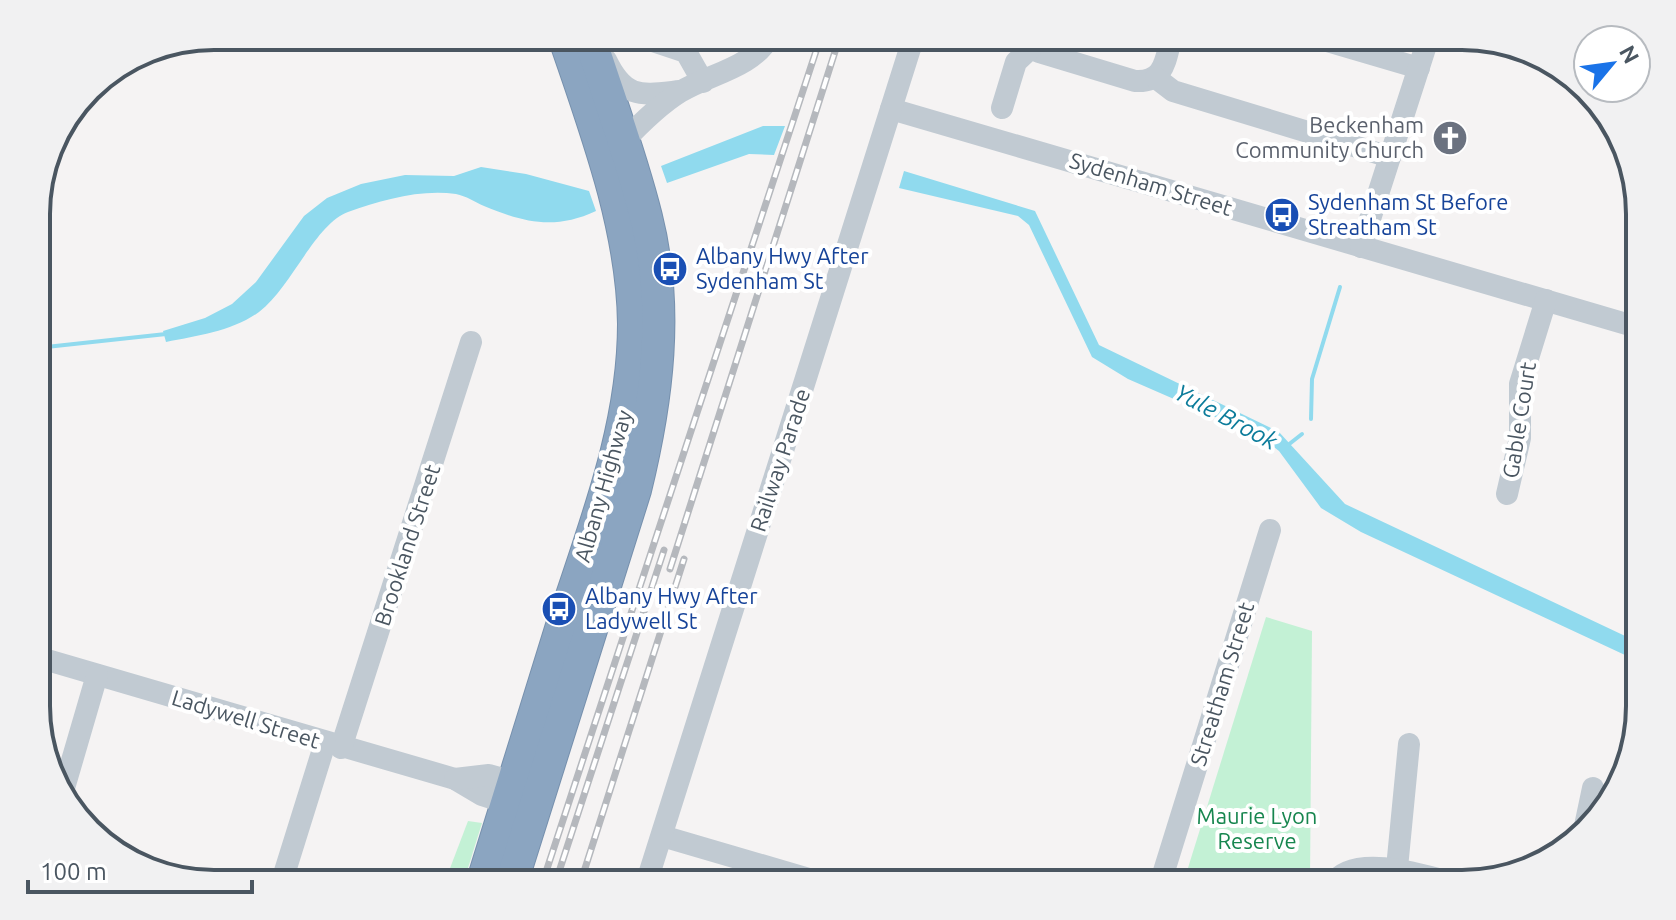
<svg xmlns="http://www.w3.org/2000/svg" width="1676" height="920" viewBox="0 0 1676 920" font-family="Ubuntu,sans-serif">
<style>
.green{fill:#c3f1d5}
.water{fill:#90daee}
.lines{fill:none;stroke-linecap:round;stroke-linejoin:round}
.stream{stroke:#90daee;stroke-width:4}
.highway-casing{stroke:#7690ad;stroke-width:34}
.minor{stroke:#c1cad2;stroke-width:22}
.highway{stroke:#8ba5c1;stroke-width:32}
.rail-casing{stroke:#b5b8bd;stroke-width:7}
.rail{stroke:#fff;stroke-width:4;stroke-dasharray:12;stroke-linecap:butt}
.labels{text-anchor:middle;stroke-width:8;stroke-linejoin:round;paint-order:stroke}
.worship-label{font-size:22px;fill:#5b616d;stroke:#fff;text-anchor:end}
.street-label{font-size:22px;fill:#4a5661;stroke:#fff}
.transit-label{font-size:22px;fill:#164399;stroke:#fff;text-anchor:start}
.park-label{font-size:22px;fill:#17864f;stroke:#fff}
.water-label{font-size:24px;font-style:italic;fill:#0c7c9b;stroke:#fff}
.rim{fill:none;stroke:#4a5661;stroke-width:4}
</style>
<rect width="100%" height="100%" fill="#f5f3f3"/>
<g class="green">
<path d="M1266,617L1312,631L1310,884H1183Z"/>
<path d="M468,821L482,823L463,884H444Z"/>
</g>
<g class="water">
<path d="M763,126H785L774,155L749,154L667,183L661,166Z"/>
<path d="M481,167L526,174L589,191L596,211C555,230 525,223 484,206C475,202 466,196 456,194C420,189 382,200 348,212C315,224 291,288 259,312C233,331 197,336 166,342L163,331L205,318L232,304L256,282L304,216L327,198L361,184L405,175L454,176Z"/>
<path d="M904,171L1035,211L1099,345L1279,432L1345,504L1640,643V662L1361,532L1321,508L1279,451L1261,437L1128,379L1092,357L1029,225L1018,216L899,188Z"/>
</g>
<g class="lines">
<g class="stream">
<path d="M37,348L166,334"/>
<path d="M1311,419L1312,379L1340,287"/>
<path d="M1288,445L1302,434"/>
</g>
<defs>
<g id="highway">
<path d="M482,884C509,799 534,714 561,629C593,530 634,430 634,324C633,227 595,127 564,36"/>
<path d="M511,884L635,490C657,400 669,308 646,217C631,156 608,96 589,36"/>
</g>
</defs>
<use href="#highway" class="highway-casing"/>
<g class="minor">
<path d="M638,36L686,52L703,82"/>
<path d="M1030,36L1033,46L1039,52L1135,81C1165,83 1165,60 1172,36"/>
<path d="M1310,36L1419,68"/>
<path d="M606,60C625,100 642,95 680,91"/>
<path d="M1156,78L1173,91L1390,157"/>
<path d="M1002,108L1016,62L1033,46"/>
<path d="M891,109L1640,328"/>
<path d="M623,142C640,124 659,105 680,92C709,74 753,68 770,36"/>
<path d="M1361,247L1429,36"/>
<path d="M1507,494L1520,438V384L1546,300"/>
<path d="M37,657L455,779L482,795L520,807"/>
<path d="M341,748L471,342"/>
<path d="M455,779L489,775L524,785"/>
<path d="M62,795L97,675"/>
<path d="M1585,826L1593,788"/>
<path d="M662,836L826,884"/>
<path d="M1397,868L1409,744"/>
<path d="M281,884L325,743"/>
<path d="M646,884L914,36"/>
<path d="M1160,884L1270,530"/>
<path d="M1333,884C1353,852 1426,876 1456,884"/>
</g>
<use href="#highway" class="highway"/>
<defs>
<g id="rail">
<path d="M670,569L840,36"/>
<path d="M542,884L821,36"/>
<path d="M555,884L664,550"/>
<path d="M580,884L684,559"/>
</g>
</defs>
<use href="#rail" class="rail-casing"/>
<use href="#rail" class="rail"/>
</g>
<defs>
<symbol id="church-disc" viewBox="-11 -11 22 22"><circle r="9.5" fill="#6b7280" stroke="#fff"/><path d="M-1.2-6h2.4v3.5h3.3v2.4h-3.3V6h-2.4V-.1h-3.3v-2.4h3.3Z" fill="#fff"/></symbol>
<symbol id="bus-disc" viewBox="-11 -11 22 22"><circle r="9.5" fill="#1a4fb4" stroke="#fff"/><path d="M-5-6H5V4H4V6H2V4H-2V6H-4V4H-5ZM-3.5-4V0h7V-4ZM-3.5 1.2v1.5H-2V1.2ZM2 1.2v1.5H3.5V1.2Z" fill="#fff"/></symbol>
</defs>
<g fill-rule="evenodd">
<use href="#church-disc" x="1430" y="118" width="40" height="40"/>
<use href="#bus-disc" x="1262" y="195" width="40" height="40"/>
<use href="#bus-disc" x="650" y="249" width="40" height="40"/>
<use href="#bus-disc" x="539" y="589" width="40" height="40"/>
</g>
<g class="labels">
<g class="worship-label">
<text x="1424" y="133">Beckenham<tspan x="1424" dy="25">Community Church</tspan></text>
</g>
<g class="street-label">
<text transform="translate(1151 184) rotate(17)" y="8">Sydenham Street</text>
<text transform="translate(1519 420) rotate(-81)" y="8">Gable Court</text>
<text transform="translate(780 460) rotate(-72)" y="8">Railway Parade</text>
<text transform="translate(603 486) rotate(-74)" y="8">Albany Highway</text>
<text transform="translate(407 545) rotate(-72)" y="8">Brookland Street</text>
<text transform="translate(1222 684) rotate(-73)" y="8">Streatham Street</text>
<text transform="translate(246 719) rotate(17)" y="8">Ladywell Street</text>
</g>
<g class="transit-label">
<text x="1308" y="210">Sydenham St Before<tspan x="1308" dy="25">Streatham St</tspan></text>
<text x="696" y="264">Albany Hwy After<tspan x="696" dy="25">Sydenham St</tspan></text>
<text x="585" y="604">Albany Hwy After<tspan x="585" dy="25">Ladywell St</tspan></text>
</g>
<g class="park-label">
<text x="1257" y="824">Maurie Lyon<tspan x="1257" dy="25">Reserve</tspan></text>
</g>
<g class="water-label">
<text transform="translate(1226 417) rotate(28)" y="8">Yule Brook</text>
</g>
</g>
<path d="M0 0H1676V920H0ZM214 50H1462A164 164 0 0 1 1626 214V706A164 164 0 0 1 1462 870H214A164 164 0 0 1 50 706V214A164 164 0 0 1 214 50Z" fill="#f1f1f2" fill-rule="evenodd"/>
<path class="rim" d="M214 50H1462A164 164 0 0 1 1626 214V706A164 164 0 0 1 1462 870H214A164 164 0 0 1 50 706V214A164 164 0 0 1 214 50Z"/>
<g transform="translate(1612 64) rotate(61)"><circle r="38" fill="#ffffff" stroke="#b7bbc0" stroke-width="2"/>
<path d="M0-6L14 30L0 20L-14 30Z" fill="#1a73e8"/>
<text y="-12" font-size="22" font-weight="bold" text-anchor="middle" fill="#4a5661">N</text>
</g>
<path d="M28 880v12h224v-12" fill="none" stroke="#4a5661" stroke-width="4"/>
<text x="40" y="880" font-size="24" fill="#4a5661" stroke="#ffffff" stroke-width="6" paint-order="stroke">100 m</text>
</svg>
